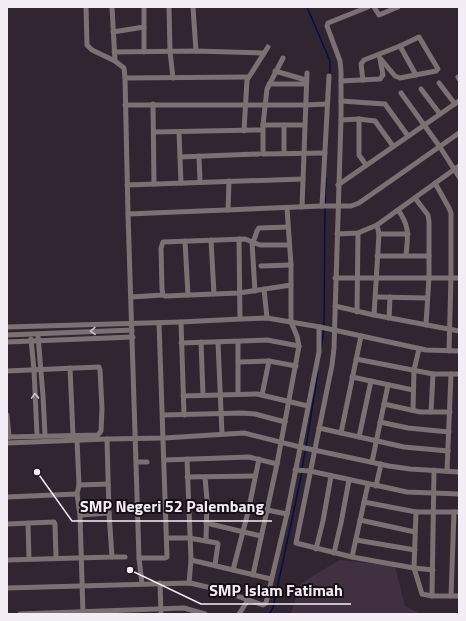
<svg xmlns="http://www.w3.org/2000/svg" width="466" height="621" viewBox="0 0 466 621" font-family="'Titillium Web',sans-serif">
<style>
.built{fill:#403041}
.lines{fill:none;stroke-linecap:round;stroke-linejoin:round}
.stream{stroke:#001048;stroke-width:1.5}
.street{stroke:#7b7173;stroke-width:5}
.oneway{stroke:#cac2c8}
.leader{fill:none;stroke:#f5edf5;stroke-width:1.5}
.callout-dot{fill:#f5edf5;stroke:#161016;stroke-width:1.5}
.callout-label{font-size:16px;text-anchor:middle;font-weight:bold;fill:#f5edf5;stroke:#161016;stroke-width:4;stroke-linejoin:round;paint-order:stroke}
</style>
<rect width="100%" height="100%" fill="#312532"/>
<path class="built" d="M339,560L395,566L405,606L421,614H291L300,584Z"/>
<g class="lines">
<g class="stream">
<path d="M307,7L330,61V74"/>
<path d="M325,204L326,178"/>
<path d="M324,326L325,208"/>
<path d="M321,348L324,330"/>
<path d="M306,447L318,372"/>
<path d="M302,469L305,451"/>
<path d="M269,614L273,608L302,472"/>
</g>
<g class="street">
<path d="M86,7L87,45L92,50L115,61"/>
<path d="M112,7L115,61L124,68L125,78L128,214L139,558L142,584"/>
<path d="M144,7V52"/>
<path d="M169,7L170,51L173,78"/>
<path d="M193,7L196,51"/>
<path d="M368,7L328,23L327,26L340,61L341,71V120L334,348L332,365L296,543L352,557L414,568L433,570"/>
<path d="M374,7L379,15L398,7"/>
<path d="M113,32L144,27"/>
<path d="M400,46L416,75"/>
<path d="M114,52L196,51L264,53"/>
<path d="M283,58L267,89L263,125V154L325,153"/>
<path d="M275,71L306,80"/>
<path d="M458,77L459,79"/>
<path d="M125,78L248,77"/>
<path d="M363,80L361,64L364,60L400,46L419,37L438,69L436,71L400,78L395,76L380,58"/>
<path d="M341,81L380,79L383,75L380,59"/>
<path d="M439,83L455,104"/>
<path d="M269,84H306"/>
<path d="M421,89L440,114"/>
<path d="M401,93L440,147L459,177"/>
<path d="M341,101L385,104L408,136"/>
<path d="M153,104L154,184"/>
<path d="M125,105H305L327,104"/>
<path d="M359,119V155L366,165"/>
<path d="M341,120L359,119L375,121L393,146"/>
<path d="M263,125H304"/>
<path d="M284,125V153"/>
<path d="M244,131L247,80L268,47"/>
<path d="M154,132L260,130"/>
<path d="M179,132L181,183"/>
<path d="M199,156L200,182"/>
<path d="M180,157L259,154"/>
<path d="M435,183L449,208L451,213V277L449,351"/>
<path d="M127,185L303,179"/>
<path d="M338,185L459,101"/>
<path d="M415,198L428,215L429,222V277L426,325"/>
<path d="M322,206L329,76"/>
<path d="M302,207L307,73"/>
<path d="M228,210L229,181"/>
<path d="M398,210C410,226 408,236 406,255"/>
<path d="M128,214L322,206H351L359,203L459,133"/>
<path d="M337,234L358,233L377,225L459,166"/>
<path d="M379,234H408"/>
<path d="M239,239L240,319"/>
<path d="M211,240L214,294"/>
<path d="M185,241L188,295"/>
<path d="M289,245H260L245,239L163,242L161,248L162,289L163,295L165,296L239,293L291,285"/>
<path d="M377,256H429"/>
<path d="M261,266L291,265"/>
<path d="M335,278H459"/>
<path d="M264,289L267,318"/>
<path d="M255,291L252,242C257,238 255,231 259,228L288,227"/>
<path d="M131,297L163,295"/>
<path d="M376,297L427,298"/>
<path d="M335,306L374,315L459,331"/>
<path d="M357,312L358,233"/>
<path d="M374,315L379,234L377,225"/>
<path d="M389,318L390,297"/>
<path d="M181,322L184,415"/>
<path d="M7,327L181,322L240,319L267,318L320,327L426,350L459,351"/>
<path d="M7,335L132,330"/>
<path d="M38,336L43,396L45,435"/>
<path d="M31,339L34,370L37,435"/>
<path d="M7,342L133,337"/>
<path d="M201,342L203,395"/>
<path d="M218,342L222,434"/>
<path d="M238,342V394"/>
<path d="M181,343L267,340L299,346"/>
<path d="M356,359L433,374H459"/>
<path d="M238,362L269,361L296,366"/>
<path d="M70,368L73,435"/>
<path d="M7,371L99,367L100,370L102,408L101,431L98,435L7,437"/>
<path d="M352,377L413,390"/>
<path d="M262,395L269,361"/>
<path d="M183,396L257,394L308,406"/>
<path d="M384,404L420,412H450"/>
<path d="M413,410L414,370L419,349"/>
<path d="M431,412L433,374"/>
<path d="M7,415L9,437"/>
<path d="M163,415L242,413L255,414L285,422"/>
<path d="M380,422L408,428L449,432"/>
<path d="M319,428L404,447L448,451"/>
<path d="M341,433L361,336"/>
<path d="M359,437L371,381"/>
<path d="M77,440L79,485L77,494L80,515L83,614"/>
<path d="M7,443L107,439L164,438L244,433L300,447L389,466L410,469L459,472"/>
<path d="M187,459L191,560L189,583"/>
<path d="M165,460L249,457L277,464"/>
<path d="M137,462H147"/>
<path d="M372,462L388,385"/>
<path d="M295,470L310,471L407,492L459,494"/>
<path d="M447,471L451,374"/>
<path d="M187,477L255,476"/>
<path d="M205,477L207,500L206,541"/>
<path d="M79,485L108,484"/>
<path d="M376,486L381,464"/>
<path d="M7,497L77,494"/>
<path d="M364,502L416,512H459"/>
<path d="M267,510L287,514"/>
<path d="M416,512L414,568L422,594L432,596H459"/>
<path d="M80,515L109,513"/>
<path d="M360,520L415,532"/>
<path d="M28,523L29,559"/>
<path d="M206,523L261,536"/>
<path d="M7,524L54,522L55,524L56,558"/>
<path d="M167,538H189L217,543L218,544L215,565"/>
<path d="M356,540L415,550"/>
<path d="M316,549L323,521L331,476"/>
<path d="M334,553L341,523L349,480"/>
<path d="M112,557H125"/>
<path d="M352,557L368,484"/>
<path d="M139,558H165L167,557L159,323"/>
<path d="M7,560L112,557L109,513L107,439"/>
<path d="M191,560L271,579"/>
<path d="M233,570L248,512L259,459"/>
<path d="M253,575L277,464L299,346L297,336L291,322V265L287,208"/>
<path d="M160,583L161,614"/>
<path d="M7,588L190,583L220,590L263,605L266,603L287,514L319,352V327"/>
<path d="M432,596L434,470"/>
<path d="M451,596L454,512"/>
<path d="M20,614L184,608L205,614"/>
<path d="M239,614L248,600"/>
</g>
</g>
<defs><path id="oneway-chevron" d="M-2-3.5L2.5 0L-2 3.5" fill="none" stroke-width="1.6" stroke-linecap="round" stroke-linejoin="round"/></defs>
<g class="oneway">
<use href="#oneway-chevron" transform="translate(93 331) rotate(179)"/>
<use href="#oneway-chevron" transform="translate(35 396) rotate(-92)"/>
</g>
<path class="leader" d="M37 472L72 521H272M130 570L201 604H351"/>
<g class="callout-dot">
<circle cx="37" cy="472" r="4"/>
<circle cx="130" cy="570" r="4"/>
</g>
<g class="callout-label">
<text x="172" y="512">SMP Negeri 52 Palembang</text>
<text x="276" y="596">SMP Islam Fatimah</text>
</g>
<rect width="466" height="621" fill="none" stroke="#f5edf5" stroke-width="16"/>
</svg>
